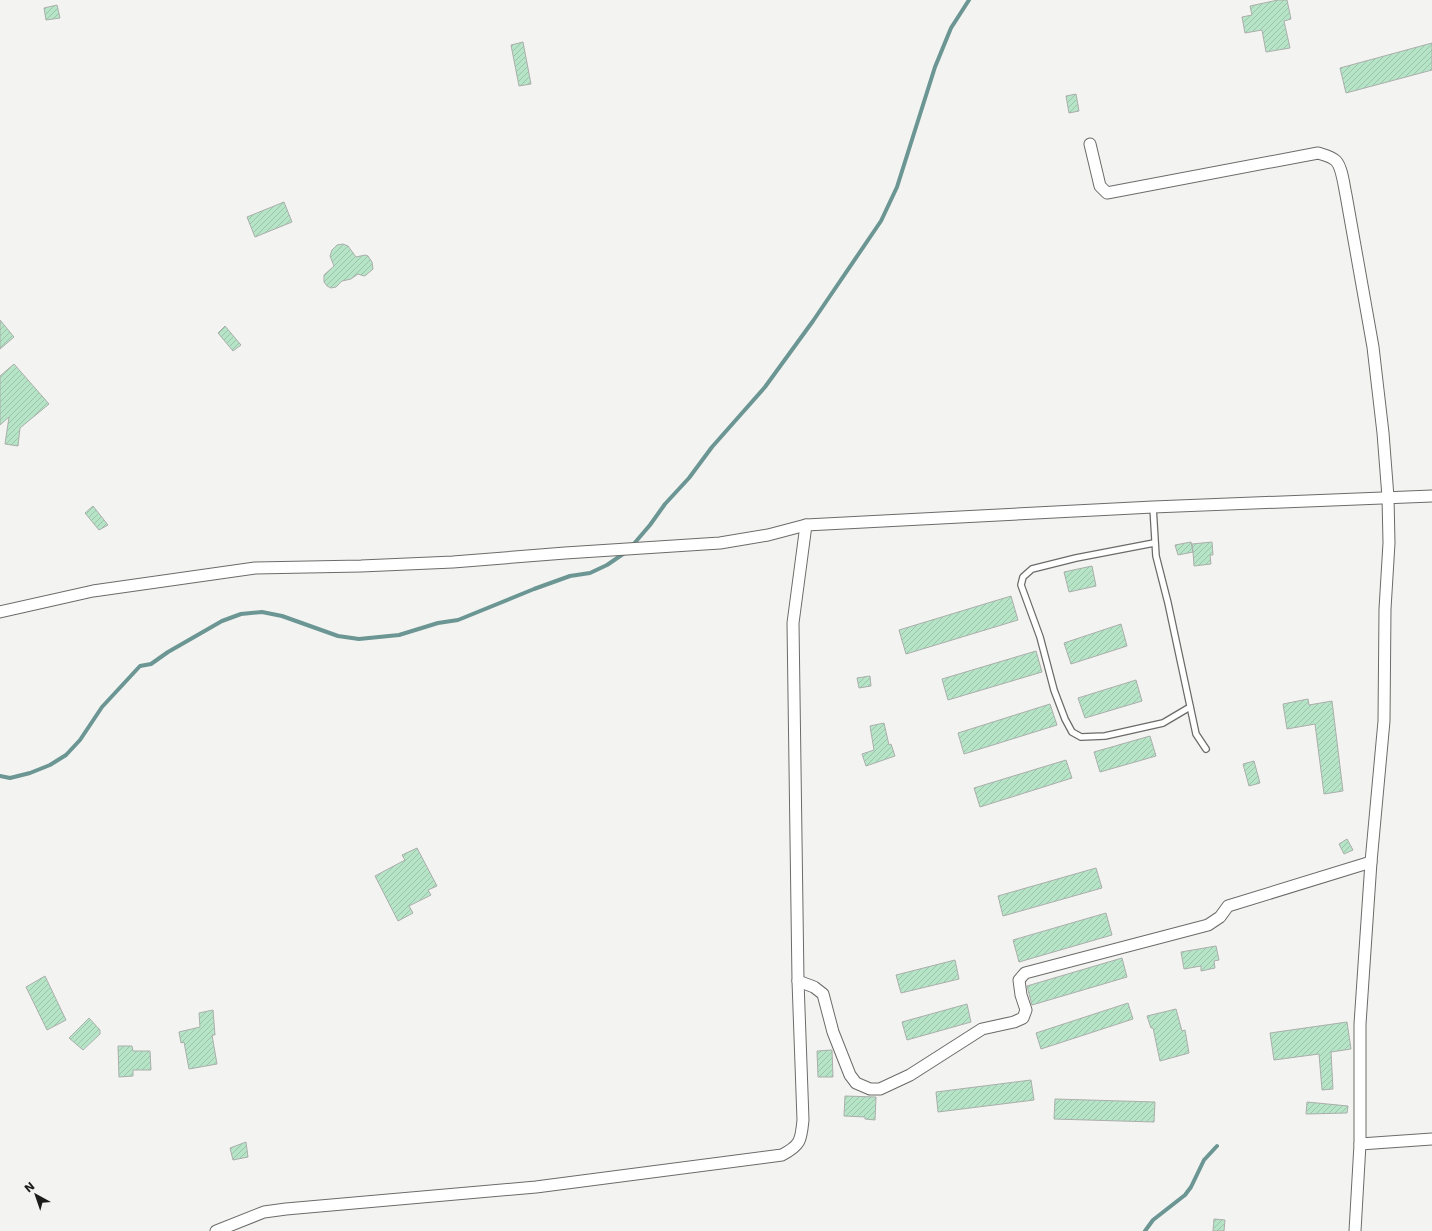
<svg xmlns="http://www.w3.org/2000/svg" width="1432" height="1231" viewBox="0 0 1432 1231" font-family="'DejaVu Sans',sans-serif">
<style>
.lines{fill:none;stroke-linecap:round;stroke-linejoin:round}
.stream{stroke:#6b9693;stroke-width:4}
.building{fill:url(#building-hatch);stroke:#abaeac}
.lane-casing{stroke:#6b6c69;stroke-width:8}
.street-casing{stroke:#6b6c69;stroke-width:13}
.lane{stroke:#fff;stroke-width:5.5}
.street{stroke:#fff;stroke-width:11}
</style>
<defs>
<pattern id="building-hatch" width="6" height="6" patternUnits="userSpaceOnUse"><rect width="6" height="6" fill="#b6e4c6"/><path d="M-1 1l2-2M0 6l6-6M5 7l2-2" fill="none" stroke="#9cc3aa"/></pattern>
</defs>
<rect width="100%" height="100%" fill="#f3f4f1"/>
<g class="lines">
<g class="stream">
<path d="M632,546L650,525L665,504L689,478L712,447L765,387L813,321L881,221L897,187L935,67L951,28L969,0"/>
<path d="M0,776L10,778L30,773L50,765L66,755L80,740L102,707L140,666L151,664L168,652L222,621L241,614L262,612L282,616L338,636L359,639L399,635L438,623L458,620L534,589L570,576L590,573L607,565L626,552"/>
<path d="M1145,1231L1153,1220L1185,1195L1191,1187L1204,1160L1217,1146"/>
</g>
</g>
<g class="building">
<path d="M1278,0H1287L1291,19L1284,21L1290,48L1266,52L1262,30L1245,33L1242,17L1252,15L1250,6Z"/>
<path d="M57,5L60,18L46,20L44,8Z"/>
<path d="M523,42L531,84L519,86L511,45Z"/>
<path d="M1432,43V70L1346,93L1340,68Z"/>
<path d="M1076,94L1079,111L1069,113L1066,96Z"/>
<path d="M284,202L292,222L255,237L247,217Z"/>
<path d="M343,244L348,246L356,257L365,255L368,256L372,262L373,269L366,275L364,276L358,274L351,279L342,281L336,287L331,288L327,286L324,282V275L334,266L330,256L332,250L337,245Z"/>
<path d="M0,320L14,337L0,349Z"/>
<path d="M225,326L241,345L233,351L218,333Z"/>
<path d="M14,364L49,404L20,428L18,446L5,444L9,417L0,425V376Z"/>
<path d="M93,506L108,525L99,530L85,513Z"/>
<path d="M1191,542L1193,552L1192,544L1212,542L1213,555H1210L1211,564L1194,566L1193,552L1178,555L1175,545Z"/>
<path d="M1092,566L1096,586L1069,592L1064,572Z"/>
<path d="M1011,596L1018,620L906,654L899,630Z"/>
<path d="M1121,624L1127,646L1071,664L1064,643Z"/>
<path d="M1036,651L1042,672L948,700L942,679Z"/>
<path d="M870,676L871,686L859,688L857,678Z"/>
<path d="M1136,680L1142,701L1085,718L1078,698Z"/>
<path d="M1308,699L1309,705L1332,701L1343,791L1324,794L1315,724L1287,729L1283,704Z"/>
<path d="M1050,704L1057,725L964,754L958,733Z"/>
<path d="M884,723L889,745L891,744L895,756L866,766L862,754L874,750L870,726Z"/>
<path d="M1150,736L1156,756L1100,772L1094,752Z"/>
<path d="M1066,760L1072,778L980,807L974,788Z"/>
<path d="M1254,761L1260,783L1249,786L1243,764Z"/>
<path d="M1347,839L1353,850L1344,854L1339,844Z"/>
<path d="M417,848L437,886L428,890L431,895L409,906L413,913L398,921L375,876L405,860L402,855Z"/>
<path d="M1096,868L1102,888L1003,916L998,896Z"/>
<path d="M1106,913L1112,935L1019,962L1013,940Z"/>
<path d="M1216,946L1219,960L1214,961L1215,968L1201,971V966L1184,969L1181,952Z"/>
<path d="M1122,958L1127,977L1032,1005L1027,986Z"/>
<path d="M955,960L959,979L901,993L896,975Z"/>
<path d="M45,976L66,1020L47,1030L26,987Z"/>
<path d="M1128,1003L1133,1019L1041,1049L1036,1033Z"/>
<path d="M967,1004L971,1022L907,1040L902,1022Z"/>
<path d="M1176,1009L1182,1031L1185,1030L1189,1053L1160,1061L1153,1028H1151L1147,1016Z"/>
<path d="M213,1010L215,1035H212L217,1064L189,1069L184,1042L181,1043L179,1032L200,1027L199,1013Z"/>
<path d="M89,1018L100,1030V1034L83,1050L69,1038Z"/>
<path d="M1347,1022L1351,1049L1331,1052L1333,1089L1322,1090L1319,1054L1274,1060L1270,1033Z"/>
<path d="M118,1046H132L133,1051H150L151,1070H133V1076L119,1077Z"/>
<path d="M832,1050L833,1077H818L817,1051Z"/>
<path d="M1031,1080L1034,1100L938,1112L936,1092Z"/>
<path d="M845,1096L876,1097L875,1120L865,1119V1117L844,1116Z"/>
<path d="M1055,1099L1155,1102L1154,1122L1054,1119Z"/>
<path d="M1307,1102L1348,1106L1347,1113L1306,1114Z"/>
<path d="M246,1142L248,1157L233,1160L230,1148Z"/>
<path d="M1214,1219L1225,1220L1224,1231H1213Z"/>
</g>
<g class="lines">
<defs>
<g id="lane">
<path d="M1153,507L1156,556L1168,603L1196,734L1206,749"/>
<path d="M1154,543L1076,558L1032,569L1023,577L1021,585L1040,637L1054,690L1065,719L1072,732L1081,737L1105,736L1163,723L1190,707"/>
</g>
<g id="street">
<path d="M1090,144L1100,186L1107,193L1318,153C1324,155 1331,156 1336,161C1342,167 1344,186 1346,195L1373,347L1383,433L1388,497L1389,543L1385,609L1384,721L1371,862L1360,1024V1144L1355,1231"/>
<path d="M0,612L93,591L255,568L361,566L453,562L565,553L720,543L768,535L806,525L1153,507L1432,496"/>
<path d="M798,981L814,987L823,994L833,1032L850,1075L856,1083L870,1089H880L910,1075L982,1029L1014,1022L1023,1018L1026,1010L1021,995L1019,980L1025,973L1208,925L1220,917L1228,906L1371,862"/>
<path d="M1360,1144L1432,1139"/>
<path d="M216,1231L264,1212L286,1209L536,1187L782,1155C801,1145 801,1140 803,1120L798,981L793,623L806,525"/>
</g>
</defs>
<use href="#lane" class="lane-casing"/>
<use href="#street" class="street-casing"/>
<use href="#lane" class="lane"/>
<use href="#street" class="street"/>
</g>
<g transform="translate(36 1195) rotate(320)" stroke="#f3f4f1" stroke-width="3" paint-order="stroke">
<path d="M0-3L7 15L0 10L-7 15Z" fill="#1c1c1b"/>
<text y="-6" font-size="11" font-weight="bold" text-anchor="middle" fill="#1c1c1b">N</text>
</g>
</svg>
